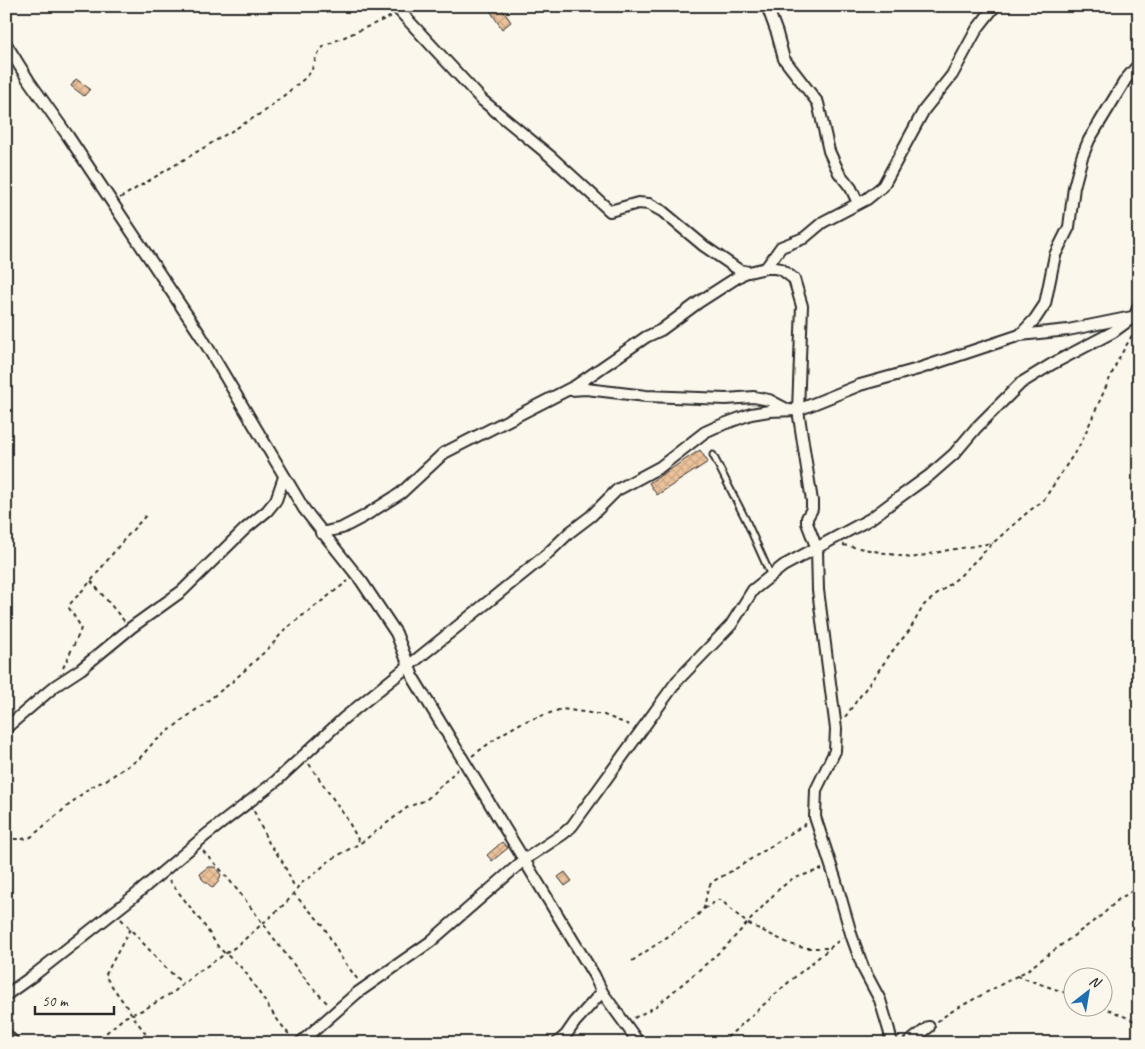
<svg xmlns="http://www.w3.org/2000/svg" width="1145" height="1049" viewBox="0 0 1145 1049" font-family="Caveat,sans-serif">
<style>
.building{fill:url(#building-cross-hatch);stroke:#2b2b2b}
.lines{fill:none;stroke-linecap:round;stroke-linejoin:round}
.lane-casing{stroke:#2b2b2b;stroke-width:9}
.street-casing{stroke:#2b2b2b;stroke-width:14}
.path{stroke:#2b2b2b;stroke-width:2;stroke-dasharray:4 4;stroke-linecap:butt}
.lane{stroke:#fbf7ec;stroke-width:5}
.street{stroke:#fbf7ec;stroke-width:10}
</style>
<defs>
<pattern id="building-cross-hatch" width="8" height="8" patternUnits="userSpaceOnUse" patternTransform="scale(1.25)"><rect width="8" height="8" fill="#ebc29b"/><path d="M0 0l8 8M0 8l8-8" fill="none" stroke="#caa786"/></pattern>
</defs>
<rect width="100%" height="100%" fill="#fbf7ec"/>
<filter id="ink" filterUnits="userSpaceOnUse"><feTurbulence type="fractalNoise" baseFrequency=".02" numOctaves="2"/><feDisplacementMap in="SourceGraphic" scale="10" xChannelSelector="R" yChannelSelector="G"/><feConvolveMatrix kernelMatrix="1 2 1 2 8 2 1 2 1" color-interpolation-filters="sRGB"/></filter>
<g filter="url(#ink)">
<g class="building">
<path d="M487,6H500L511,22L502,29Z"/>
<path d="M76,79L90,89L84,96L71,86Z"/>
<path d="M700,450L708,462L657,495L649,483Z"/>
<path d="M502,842L508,848L492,861L487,855Z"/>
<path d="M208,867H215L221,875L218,882L213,888L202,879L200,873Z"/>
<path d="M565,872L572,881L565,886L558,877Z"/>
</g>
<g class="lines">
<defs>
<path id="lane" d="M713,455L746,520L771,576"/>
<g id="street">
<path d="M395,6L482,100L550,156L610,211L638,203L649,204L662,211L704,246L739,270L749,272L766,268H774L781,269L794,279L802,306L798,410L812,501V509L807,518V523L817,549L818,590L836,729L835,751L816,790L815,817L835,878L852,937L864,970L880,1000L889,1030L892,1043"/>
<path d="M767,6L777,33L784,59L818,103L829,151L839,173L851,188L858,203"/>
<path d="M6,44L29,81L68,136L201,336L304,509L362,582L396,633L414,679L594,975L602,992L639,1043"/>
<path d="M766,268L781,247L804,238L823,222L867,199L883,186L924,110L952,75L977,29L995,6"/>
<path d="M1020,335L1035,319L1045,304L1055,255L1069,227L1074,187L1082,157L1089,140L1126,79L1139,64"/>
<path d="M571,390L586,389L646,396L726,399L754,397L769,400L788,410"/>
<path d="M321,533L342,528L363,517L401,493L444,453L575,386L646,337L661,330L699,302L744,273"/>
<path d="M6,728L55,686L81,669L132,627L182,591L245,529L267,511L276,500L284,477"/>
<path d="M6,995L34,975L133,897L206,835L276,781L344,718L546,555L570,532L591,516L617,490L660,467L705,432L716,427L751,414L769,411L798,410L860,385L918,369L1020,335L1068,330L1132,317"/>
<path d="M6,1034L14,1043"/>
<path d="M300,1043L357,993L430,942L524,860L563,834L572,826L677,681L731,625L753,590L783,566L870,519L890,504L930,475L954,454L976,428L1021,383L1052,364L1113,332L1135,316L1139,305"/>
<path d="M557,1043L566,1035L575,1022L602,992"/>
<path d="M908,1043L929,1027"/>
</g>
</defs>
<use href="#lane" class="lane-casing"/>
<use href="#street" class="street-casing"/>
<g class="path">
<path d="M120,198L265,111L304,79L311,72L317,55L324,46L392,16"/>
<path d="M843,545L911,558L949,550L993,543"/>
<path d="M91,581L125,622"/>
<path d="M63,668L80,632L81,627L69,608V605L91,581L121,543L148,513"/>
<path d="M845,717L897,645L909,631L924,605L960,576L993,543L1029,511L1043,501L1081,443L1118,360L1135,330"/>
<path d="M472,756L502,734L523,722L562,709L604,715L632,726"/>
<path d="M309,764L347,819L360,843"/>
<path d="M254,811L267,840L282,861L295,888"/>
<path d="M6,841C14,837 22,841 31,837L89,788L106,780L139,759L153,743L232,682L271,646L285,629L348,581"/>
<path d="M203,851C249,897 282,957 328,1004"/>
<path d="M169,880L204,925L219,948L244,970L276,1018L291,1037"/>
<path d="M293,893L323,925L340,956L358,980"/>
<path d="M704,909L718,900H722L728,907L747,923L790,944L804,948H829"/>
<path d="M121,919L166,968L183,984"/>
<path d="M130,929L105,976L152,1043"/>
<path d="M632,961L695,918L704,908L708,888L712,882L737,868L807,823"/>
<path d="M1017,976L1072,995"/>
<path d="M1101,1006L1139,1023"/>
<path d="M634,1018L655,1007L712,959L729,943L778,890L792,879L822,869"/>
<path d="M937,1021L954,1010L1026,971L1102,915L1119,899L1139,887"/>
<path d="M94,1043L125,1017L145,1009L175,991L195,974L237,946L287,902L300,884L312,876L330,860L362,842L408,807L426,800L458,769"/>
<path d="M721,1043L790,981L842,938"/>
</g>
<use href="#lane" class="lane"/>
<use href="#street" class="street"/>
</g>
</g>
<rect width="1145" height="1049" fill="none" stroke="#fbf7ec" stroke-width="25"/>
<rect x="12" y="12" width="1120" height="1024" fill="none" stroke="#2b2b2b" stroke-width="2" filter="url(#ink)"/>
<g transform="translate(1088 992) rotate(31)"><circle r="24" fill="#fbf7ec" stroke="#a8a59f"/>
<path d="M0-4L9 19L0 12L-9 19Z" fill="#1f6fb2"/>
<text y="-8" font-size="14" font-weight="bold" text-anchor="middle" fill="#2b2b2b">N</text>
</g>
<path d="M35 1006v8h79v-8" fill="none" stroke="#2b2b2b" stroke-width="2.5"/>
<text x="42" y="1006" font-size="15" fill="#2b2b2b" stroke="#fbf7ec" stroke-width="4" paint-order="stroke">50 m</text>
</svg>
